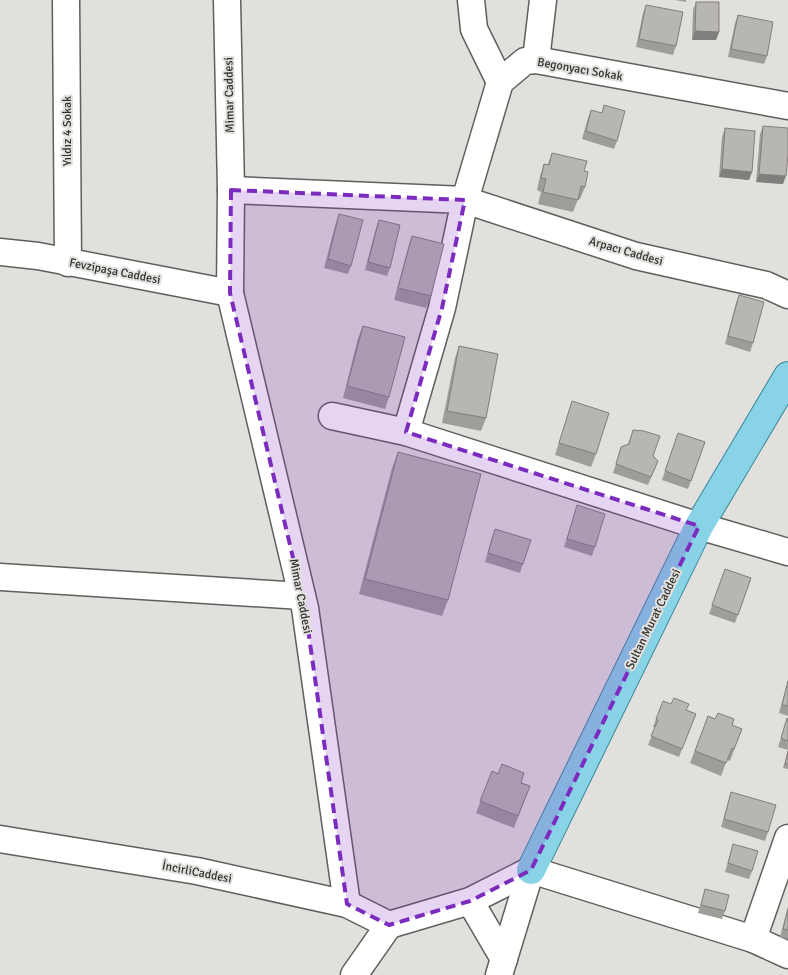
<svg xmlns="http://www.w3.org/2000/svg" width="788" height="975" viewBox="0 0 788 975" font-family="Signika,sans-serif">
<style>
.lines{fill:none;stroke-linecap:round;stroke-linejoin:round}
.minor-casing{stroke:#615f5c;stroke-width:29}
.major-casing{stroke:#38879c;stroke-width:30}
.minor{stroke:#fff;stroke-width:26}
.major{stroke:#89d3e6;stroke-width:28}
.wall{fill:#9e9d9a}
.shaded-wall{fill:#817f7d}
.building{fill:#b8b6b3;stroke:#817f7d}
.marked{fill:#7b2cbf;fill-opacity:0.2;stroke:#7b2cbf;stroke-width:4;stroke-dasharray:10 6;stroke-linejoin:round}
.labels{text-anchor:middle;stroke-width:4;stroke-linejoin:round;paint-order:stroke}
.street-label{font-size:12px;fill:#31302f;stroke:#e2e0dd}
</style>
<rect width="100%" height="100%" fill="#e2e0dd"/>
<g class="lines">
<defs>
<g id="minor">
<path d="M66,0L68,263"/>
<path d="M227,0L231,190L230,293L305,608L347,904"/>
<path d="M471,0L474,29L500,82"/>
<path d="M536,60L543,0"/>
<path d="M231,190L465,200L636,256L766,285L788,295"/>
<path d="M0,252L38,256L230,293"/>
<path d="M332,416L406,432L699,526L788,552"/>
<path d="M406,432L442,308L465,200L500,82L525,61L536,60L788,106"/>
<path d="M0,577L302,596"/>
<path d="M0,839L197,871L347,904L389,925"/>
<path d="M470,901L504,959"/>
<path d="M389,925L470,901L531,870L753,939L788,838"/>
<path d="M753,939L788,955"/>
<path d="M354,975L389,925"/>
<path d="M499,975L531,870"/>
</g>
<path id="major" d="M531,870L699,526L788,376"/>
</defs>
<use href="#minor" class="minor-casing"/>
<use href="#major" class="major-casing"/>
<use href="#minor" class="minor"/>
<use href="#major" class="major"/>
</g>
<g class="wall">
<path d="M675,0H686V2Z"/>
<path d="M696,2L719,32L716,40H692L693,10Z"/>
<path d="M646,5L676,46L673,55L636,47L643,13Z"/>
<path d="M738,15L767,56L764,64L728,57L735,23Z"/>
<path d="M604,105L617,141L614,149L582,139L588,118L591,110L602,113Z"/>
<path d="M763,126L783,184L756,182L760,134Z"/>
<path d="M725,128L752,172L749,180L719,177L722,137Z"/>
<path d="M552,153L584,171L585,187L580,199H578L573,212L538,204L541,192L537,190L540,176L544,164H548Z"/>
<path d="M339,214L351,266L348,274L324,268L336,222Z"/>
<path d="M379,220L390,268L387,276L365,270L376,228Z"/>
<path d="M412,236L431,296L426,308L394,300L408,248Z"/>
<path d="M739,295L753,343L750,352L725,344L736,303Z"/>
<path d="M363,326L389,397L385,409L343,398L358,338Z"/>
<path d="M459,346L486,418L481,431L442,423L455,358Z"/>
<path d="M572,401L596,454L591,467L555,455Z"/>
<path d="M633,430L658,461L648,485L613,473L621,447L628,444Z"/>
<path d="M678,433L705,442L688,489L662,480Z"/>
<path d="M398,452L448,600L442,616L359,594L392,468Z"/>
<path d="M577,505L595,547L592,556L564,547Z"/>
<path d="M492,537L523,564L520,573L485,562Z"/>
<path d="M725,569L751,578L735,623L709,614Z"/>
<path d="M788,680V716L779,713Z"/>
<path d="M687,710L696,714L679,757L648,745L655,728L653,727L656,719Z"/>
<path d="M708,716L742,729L730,761L727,760L721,776L690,763Z"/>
<path d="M787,718L788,719V750L778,747Z"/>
<path d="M788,751V769L783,768Z"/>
<path d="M492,771L530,786L514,828L476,813Z"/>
<path d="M731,792L768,832L765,841L721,827Z"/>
<path d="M733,844L752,871L749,879L725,872Z"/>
<path d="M705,889L725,911L722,919L698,913Z"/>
<path d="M788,906V939L780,937Z"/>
</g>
<g class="shaded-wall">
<path d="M695,31L719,32L716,40H692Z"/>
<path d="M722,169L752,172L749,180L719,177Z"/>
<path d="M759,174L786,176L783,184L756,182Z"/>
</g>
<g class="building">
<path d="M696,2H719V32L695,31Z"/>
<path d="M646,5L683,12L676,46L639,39Z"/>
<path d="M738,15L773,22L767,56L731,49Z"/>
<path d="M604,105L625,111L617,141L586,131L591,110L602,113Z"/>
<path d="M763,126L788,128V155L786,176L759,174Z"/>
<path d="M725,128L755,131L752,172L722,169Z"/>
<path d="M552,153L587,161L584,171L588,172L585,187L581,186L578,200L543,192L546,179L541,178L544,164L549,165Z"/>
<path d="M339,214L363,220L351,266L328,259Z"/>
<path d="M379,220L400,225L390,268L368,262Z"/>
<path d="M412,236L444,244L431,296L398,288Z"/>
<path d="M739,295L764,302L753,343L728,336Z"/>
<path d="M363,326L405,337L389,397L347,386Z"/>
<path d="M459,346L498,354L486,418L447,411Z"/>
<path d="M572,401L609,413L596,454L559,443Z"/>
<path d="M633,430L644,431L660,436L653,456L658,461L651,477L616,464L621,447L629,444Z"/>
<path d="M678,433L705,442L691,481L665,471Z"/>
<path d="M398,452L481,474L448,600L365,579Z"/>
<path d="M577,505L605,514L595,547L567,539Z"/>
<path d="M495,529L531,540L523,564L488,553Z"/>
<path d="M725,569L751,578L738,615L712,605Z"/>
<path d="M788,681V706L782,705Z"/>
<path d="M674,698L689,704L686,710L696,714L682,749L651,736L658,720L656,719L663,701L671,704Z"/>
<path d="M718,713L734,719L732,725L742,729L734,749L732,748L726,763L695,751L708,716L715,719Z"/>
<path d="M787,718L788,719V741L781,738Z"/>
<path d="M788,751V764H785Z"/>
<path d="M502,764L524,773L521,783L530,786L518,816L480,801L492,771L498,774Z"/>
<path d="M731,792L776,805L768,832L724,819Z"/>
<path d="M733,844L758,851L752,871L728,863Z"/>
<path d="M705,889L729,895L725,911L701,905Z"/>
<path d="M788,909V930L783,929Z"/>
</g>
<path class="marked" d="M231,190L465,200L442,308L406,432L699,526L531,870L470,901L389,925L347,904L305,608L230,293Z"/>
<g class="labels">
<g class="street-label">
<text transform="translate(580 69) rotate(10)" y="4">Begonyacı Sokak</text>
<text transform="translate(229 95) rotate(-91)" y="4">Mimar Caddesi</text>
<text transform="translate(67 131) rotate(-90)" y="4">Yıldız 4 Sokak</text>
<text transform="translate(626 251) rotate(16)" y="4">Arpacı Caddesi</text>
<text transform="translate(115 271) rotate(11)" y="4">Fevzipaşa Caddesi</text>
<text transform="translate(301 596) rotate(79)" y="4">Mimar Caddesi</text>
<text transform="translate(653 619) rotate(-64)" y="4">Sultan Murat Caddesi</text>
<text transform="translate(197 872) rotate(11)" y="4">İncirliCaddesi</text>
</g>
</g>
</svg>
